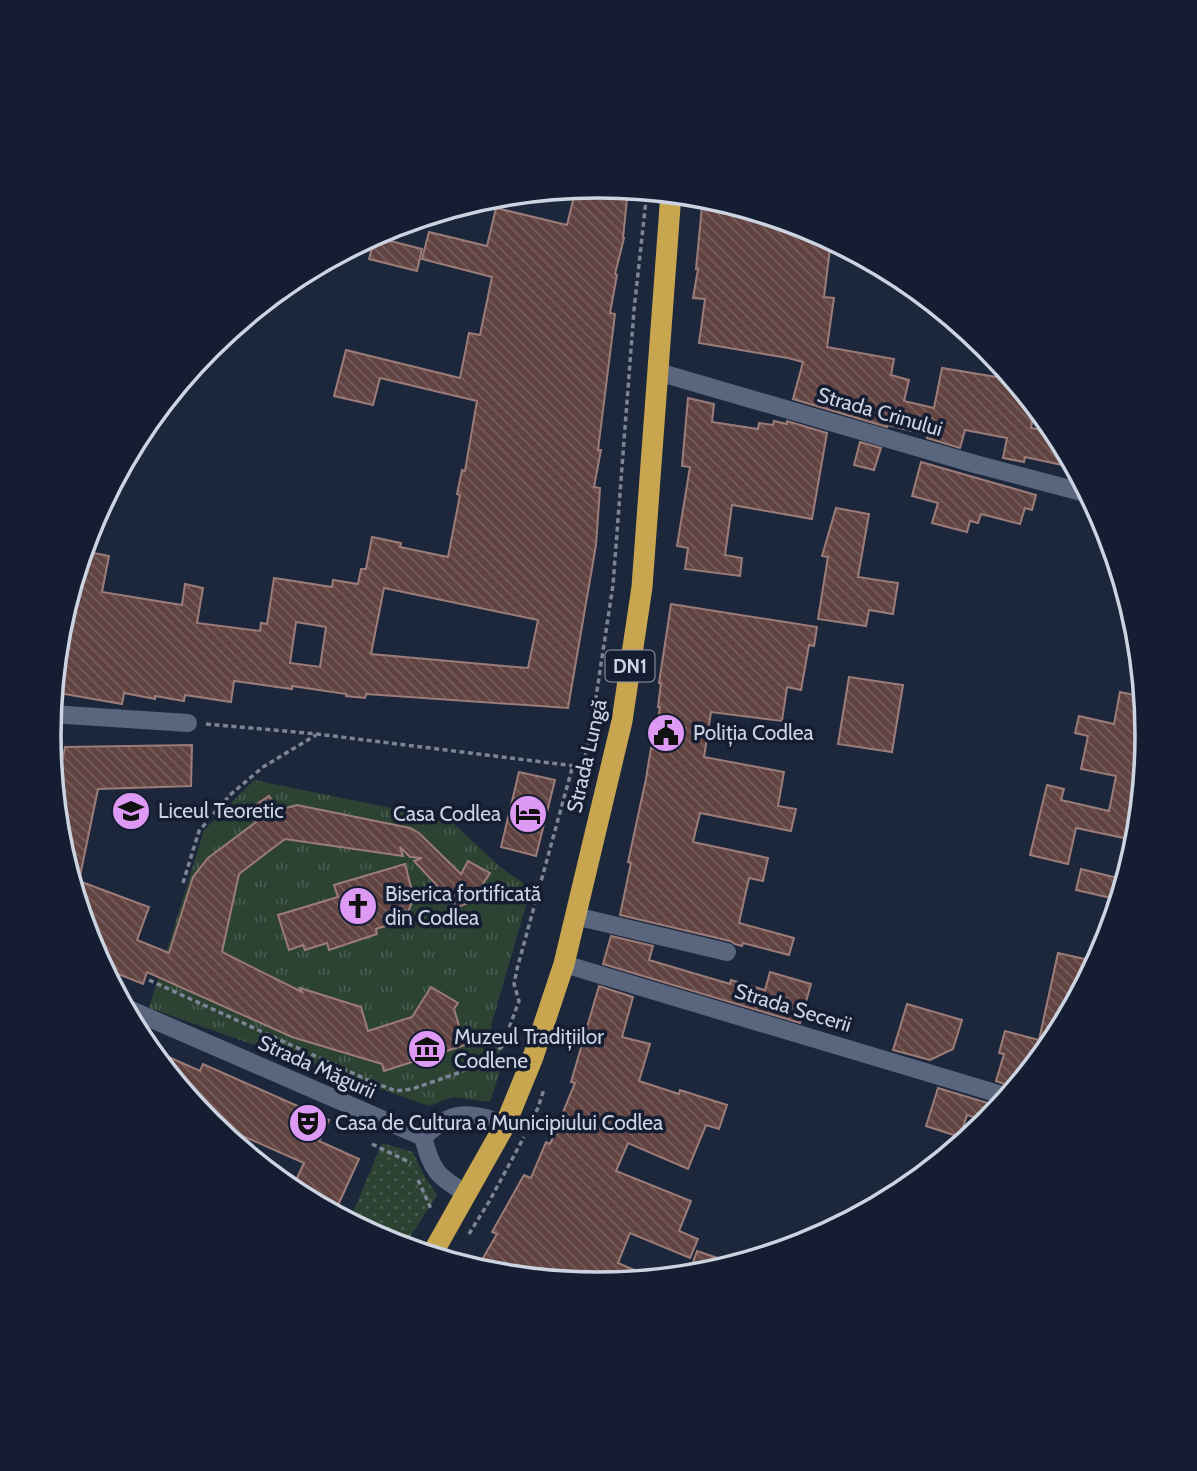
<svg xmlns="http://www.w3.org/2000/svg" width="1197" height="1471" viewBox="0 0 1197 1471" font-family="Cabin,sans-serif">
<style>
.grass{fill:url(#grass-tufts)}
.park{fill:url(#park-dots)}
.building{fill:url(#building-back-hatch);stroke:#9c7c78;stroke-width:2;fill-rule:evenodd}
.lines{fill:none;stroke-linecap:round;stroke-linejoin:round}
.path{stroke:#7c8495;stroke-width:3.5;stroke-dasharray:5 3.5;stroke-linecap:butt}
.minor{stroke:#5a667e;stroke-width:18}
.highway{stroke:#c7a64f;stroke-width:21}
.labels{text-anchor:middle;stroke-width:7;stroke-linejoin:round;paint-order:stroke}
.shield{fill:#141d31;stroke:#959cac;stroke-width:2}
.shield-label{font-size:19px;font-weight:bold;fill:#ccd3e1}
.street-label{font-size:21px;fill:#ccd3e1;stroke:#141d31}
.poi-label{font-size:21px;fill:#ccd3e1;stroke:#141d31;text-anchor:start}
.rim{fill:none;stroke:#ccd3e1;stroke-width:3.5}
</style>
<defs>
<pattern id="grass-tufts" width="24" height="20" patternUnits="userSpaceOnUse" patternTransform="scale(1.75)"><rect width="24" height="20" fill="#2c4232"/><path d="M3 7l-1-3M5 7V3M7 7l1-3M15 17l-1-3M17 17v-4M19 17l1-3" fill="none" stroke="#495c4f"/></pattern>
<pattern id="park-dots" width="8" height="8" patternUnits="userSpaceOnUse" patternTransform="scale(1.75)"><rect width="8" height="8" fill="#2c4232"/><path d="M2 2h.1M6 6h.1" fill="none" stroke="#495c4f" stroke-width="1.8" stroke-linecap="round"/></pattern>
<pattern id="building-back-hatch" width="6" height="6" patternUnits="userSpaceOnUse" patternTransform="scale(1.75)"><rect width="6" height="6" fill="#614441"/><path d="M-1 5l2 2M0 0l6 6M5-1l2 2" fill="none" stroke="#765e5c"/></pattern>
</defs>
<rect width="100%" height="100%" fill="#1d273c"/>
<path class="grass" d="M254,780L450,820L500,867L531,888L491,1026L503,1062L490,1102L453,1097L429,1106L149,1008L204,830Z"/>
<path class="park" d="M382,1143L413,1152L425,1177L437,1195L403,1248L388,1243L349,1222Z"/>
<g class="building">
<path d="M599,186L628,189L623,238H624L615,274L617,275L610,313L615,314L598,450H601L594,487L600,488L596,545L568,708L366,694L365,698L346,696V694L292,686V689L234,681L231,702L185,695L184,701L155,696V699L124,693L122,704L53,692L57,652L66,606L83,551L109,556L102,592L182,605L185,584L203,588L197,623L260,631L261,623L267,624L274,578L332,587L333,580L358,584L361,569H366L372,537L401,543L400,547L448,557L460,495L457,494L462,470L465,471L477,401L380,378L373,405L334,396L346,350L460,378L469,333L480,335L492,277L422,259L429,232L487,246L496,208L567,225L576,188ZM384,588L538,620L528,668L371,654ZM296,622L326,627L320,667L290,663Z"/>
<path d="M703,196L809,228L831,240L824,297L834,298L827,347L894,359L891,375L909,380L904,401L934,408L942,368L1014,380L1035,405L1031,428L1057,433L1076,468L1025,457L1024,462L1003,458L1007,438L965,430L960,448L927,438L928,435L888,425L887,427L793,399L803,362L788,358L699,343L705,299L693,298L698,269H696Z"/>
<path d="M375,237L422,249L417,271L369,259Z"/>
<path d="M688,398L714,404L712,422L758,429L759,423L773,425L774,421L787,424V421L827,433L812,519L732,505L725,555L742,558L740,576L685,569L688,548L677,546L690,467L682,466Z"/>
<path d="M860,442L881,448L874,470L854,465Z"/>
<path d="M921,462L1036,495L1032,510L1025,508L1020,524L981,514L978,523L970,521L967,532L932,523L938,503L912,496Z"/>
<path d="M836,508L869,514L858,577L898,583L893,614L869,610L866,626L818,619L828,557L822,556Z"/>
<path d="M671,604L817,627L814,646L809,645L801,690L787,687L782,721L711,712L704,757L784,772L778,806L796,809L791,831L700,813L693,842L768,858L763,881L749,878L739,923L794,938L789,955L743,943L742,946L735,944L730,941L620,915L631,863L628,862L646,779L651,748L654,749L660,707H658L661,683H659Z"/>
<path d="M849,677L903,685L892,752L838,744Z"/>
<path d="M1120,692L1144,697L1148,736L1138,841L1076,828L1068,864L1030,855L1047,785L1064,789L1061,800L1109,811L1116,776L1081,769L1088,736L1075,733L1079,716L1114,724Z"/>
<path d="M192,745L191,786L98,789L79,881L149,907L137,940L169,953L193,877L208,858L256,822L248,810L269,796L278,810L297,805L410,828L419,833L461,874L468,861L490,873L471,902L457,907L414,861L422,858L410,857L400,847L403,856L285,839L239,874L222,952L302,992L300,988L361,1007L368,1031L412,1017L431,987L458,1003L454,1009L465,1045L384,1071L382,1064L292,1037L147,972L143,984L103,968L91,945L59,842L55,797L65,747Z"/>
<path d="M519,772L555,780L536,856L501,847Z"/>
<path d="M405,864L414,899L407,913L408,919L376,929L377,934L329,950L327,943L305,950L303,945L289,950L278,915L338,897L334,885Z"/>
<path d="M1081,869L1126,880L1120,900L1076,890Z"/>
<path d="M611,936L653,946L649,960L730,984L731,980L765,990L770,972L811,984L800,1023L603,964Z"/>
<path d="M1058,953L1098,962L1055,1041L1016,1088L996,1081L1004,1054L999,1053L1005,1031L1039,1040Z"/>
<path d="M599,986L633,997L622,1037L650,1044L639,1081L679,1094L680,1090L727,1105L719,1129L706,1125L688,1169L628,1143L616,1171L691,1201L679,1231L698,1239L690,1258L630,1233L618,1263L655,1279L598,1285L491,1274L476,1270L497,1234L492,1232L524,1175L531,1178L546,1142L550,1144L575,1083L571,1082Z"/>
<path d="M907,1004L962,1020L953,1049L930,1060L893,1050Z"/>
<path d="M146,1047L200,1071L203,1064L329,1120L319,1141L359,1159L334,1214L291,1191L304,1163L229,1130L226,1137L210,1124Z"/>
<path d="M938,1088L1001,1107L983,1128L985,1120L967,1115L960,1137L926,1126Z"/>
<path d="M697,1251L738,1265L705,1275L688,1276Z"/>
</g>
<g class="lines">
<g class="path">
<path d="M593,717L613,585L634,310L647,191"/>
<path d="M206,724L317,734L583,767L593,717L604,719"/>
<path d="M183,883L199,831L230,795L263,767L316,735"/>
<path d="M149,980L372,1082L396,1091L412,1089L461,1072L502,1047L519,1001L514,984L517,969L573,765"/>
<path d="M528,1127L538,1108L544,1089"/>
<path d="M372,1144L411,1163"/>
<path d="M418,1180L432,1211"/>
<path d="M469,1234L490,1200L524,1137"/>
</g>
<g class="minor">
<path d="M658,372L975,464L1089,494"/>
<path d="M51,714L188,723"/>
<path d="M575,916L727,952"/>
<path d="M564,964L1009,1097"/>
<path d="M124,1007L423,1137"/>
<path d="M423,1137C456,1107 466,1114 506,1123"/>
<path d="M423,1137C432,1170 436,1176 467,1194"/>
</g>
<path class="highway" d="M431,1256L506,1123L533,1057L564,964L622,721L642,587L671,193"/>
</g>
<defs>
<symbol id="civic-disc" viewBox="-11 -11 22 22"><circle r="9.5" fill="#dd99f3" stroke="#141d31"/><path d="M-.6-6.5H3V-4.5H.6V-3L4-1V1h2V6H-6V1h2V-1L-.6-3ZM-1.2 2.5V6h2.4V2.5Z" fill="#111"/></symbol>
<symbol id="school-disc" viewBox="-11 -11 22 22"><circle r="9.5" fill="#dd99f3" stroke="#141d31"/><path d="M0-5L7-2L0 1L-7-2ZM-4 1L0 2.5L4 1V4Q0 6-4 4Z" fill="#111"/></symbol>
<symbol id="hotel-disc" viewBox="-11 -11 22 22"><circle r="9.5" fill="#dd99f3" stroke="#141d31"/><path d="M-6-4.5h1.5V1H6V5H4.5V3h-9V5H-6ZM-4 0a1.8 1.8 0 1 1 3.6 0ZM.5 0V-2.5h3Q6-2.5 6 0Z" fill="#111"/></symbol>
<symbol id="church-disc" viewBox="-11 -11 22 22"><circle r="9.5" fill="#dd99f3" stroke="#141d31"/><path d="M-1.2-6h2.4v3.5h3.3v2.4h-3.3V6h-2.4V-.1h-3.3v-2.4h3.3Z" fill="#111"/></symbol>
<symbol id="museum-disc" viewBox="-11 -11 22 22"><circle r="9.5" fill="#dd99f3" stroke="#141d31"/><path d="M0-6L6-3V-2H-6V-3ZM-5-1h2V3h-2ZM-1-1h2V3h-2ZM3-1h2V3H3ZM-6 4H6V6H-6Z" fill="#111"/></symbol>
<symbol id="theatre-disc" viewBox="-11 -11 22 22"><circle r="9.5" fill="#dd99f3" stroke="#141d31"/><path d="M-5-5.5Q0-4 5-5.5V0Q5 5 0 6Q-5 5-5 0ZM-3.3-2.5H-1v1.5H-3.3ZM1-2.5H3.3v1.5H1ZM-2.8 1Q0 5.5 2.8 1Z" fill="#111"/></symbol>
</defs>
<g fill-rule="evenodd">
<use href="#civic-disc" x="644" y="711" width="44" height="44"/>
<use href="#school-disc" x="109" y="789" width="44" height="44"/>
<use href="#hotel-disc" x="506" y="792" width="44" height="44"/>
<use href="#church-disc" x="336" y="884" width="44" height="44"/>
<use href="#museum-disc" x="405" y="1027" width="44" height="44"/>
<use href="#theatre-disc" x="286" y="1101" width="44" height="44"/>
</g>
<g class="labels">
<rect class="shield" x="605.5" y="650.5" width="49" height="31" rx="5"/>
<g class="shield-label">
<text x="630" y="673">DN1</text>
</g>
<g class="street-label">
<text transform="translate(880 412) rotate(16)" y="7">Strada Crinului</text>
<text transform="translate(587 756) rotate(-77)" y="7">Strada Lungă</text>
<text transform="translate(793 1008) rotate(17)" y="7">Strada Secerii</text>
<text transform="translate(317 1067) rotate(24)" y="7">Strada Măgurii</text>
</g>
<g class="poi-label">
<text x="693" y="740">Poliția Codlea</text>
<text x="158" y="818">Liceul Teoretic</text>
<text x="501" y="821" text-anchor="end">Casa Codlea</text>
<text x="385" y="901">Biserica fortificată<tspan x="385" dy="24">din Codlea</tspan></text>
<text x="454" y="1044">Muzeul Tradițiilor<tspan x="454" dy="24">Codlene</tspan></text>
<text x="335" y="1130">Casa de Cultura a Municipiului Codlea</text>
</g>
</g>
<path d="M0 0H1197V1471H0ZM61 735a537 537 0 1 1 1074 0a537 537 0 1 1-1074 0Z" fill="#141d31" fill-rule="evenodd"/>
<path class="rim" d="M61 735a537 537 0 1 1 1074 0a537 537 0 1 1-1074 0Z"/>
</svg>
